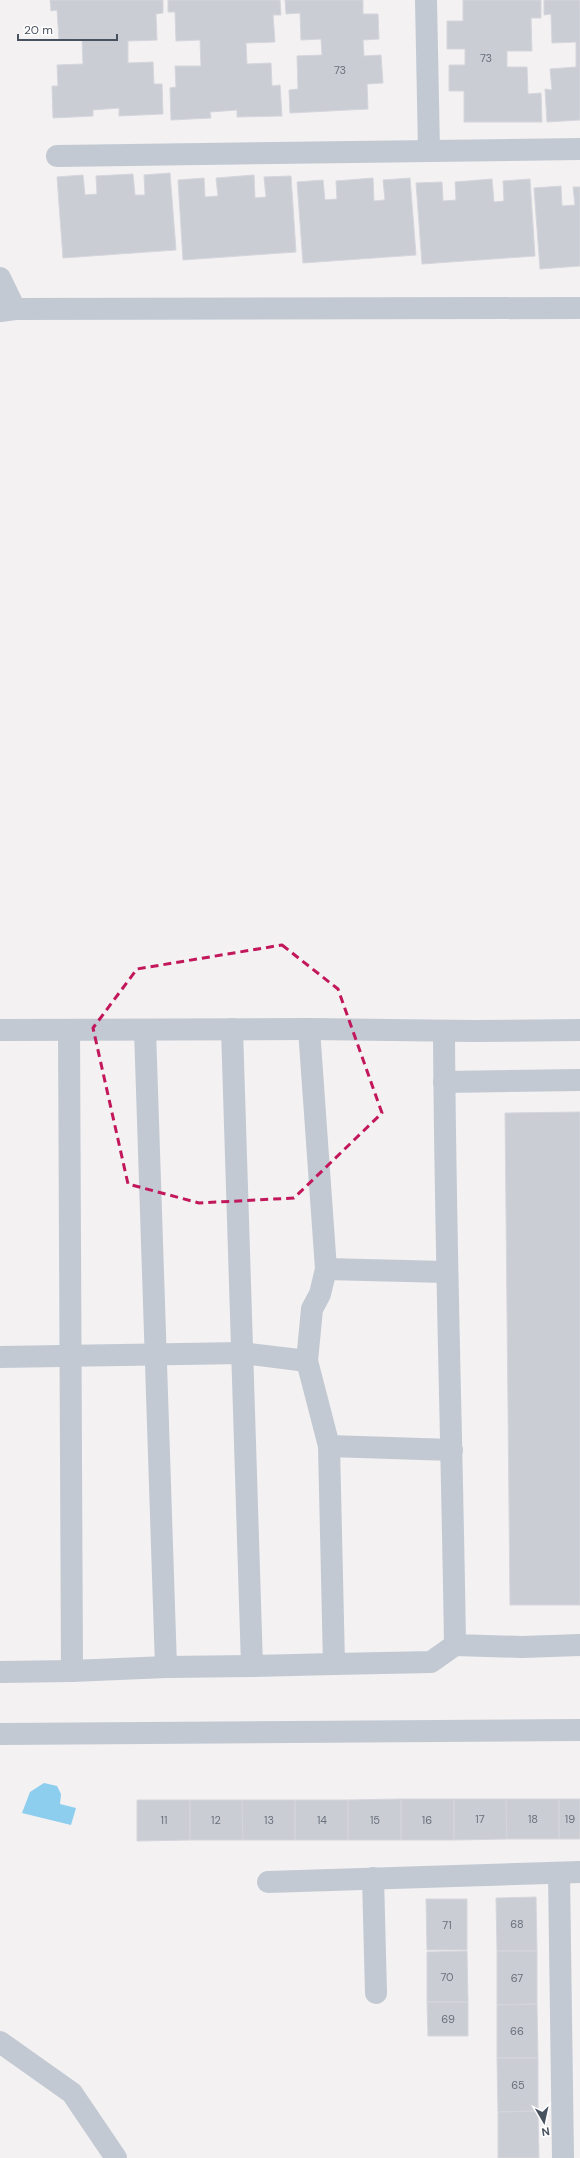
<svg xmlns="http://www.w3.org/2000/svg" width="580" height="2158" viewBox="0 0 580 2158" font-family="'DM Sans',sans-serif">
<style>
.water{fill:#8dcdee}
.building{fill:#cbcdd4;stroke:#d5d6dd}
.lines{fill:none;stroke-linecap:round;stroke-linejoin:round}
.minor{stroke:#c2c9d3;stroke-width:22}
.marked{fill:none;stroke:#c2185b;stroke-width:3;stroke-dasharray:8 5;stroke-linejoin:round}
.labels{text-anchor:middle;stroke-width:3;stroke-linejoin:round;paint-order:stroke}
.number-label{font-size:11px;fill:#69717c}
</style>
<rect width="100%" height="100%" fill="#f3f1f1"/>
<path class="water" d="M44,1783L57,1786L61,1794L60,1804L76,1808L71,1825L22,1813L30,1792Z"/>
<g class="building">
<path d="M50,0H163V13L156,14L157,40L128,41V63L153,62L154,84H162L163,114L119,116V108L93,110V116L53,118L52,86H58L57,65L83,64L82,39L59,40L57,10L51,11Z"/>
<path d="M168,0H280L281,15H273L275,42L246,43L247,64L271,63L272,86L280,85L282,116L237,117V110L210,112L211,118L171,120L170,88L176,87L175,66H201L200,40L176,41L175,12H168Z"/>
<path d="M285,0H363V14H378L379,39L363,40L364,56L381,55L383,83L367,84L368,109L290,113L289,90L298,89L297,56L322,55L321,39L301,40L300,13L286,14Z"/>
<path d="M463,0H541V18H531L532,51H507V67H527L528,94L541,93L542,122H464V91H449V65H465V49H447V21H463Z"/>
<path d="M544,0H580V120L547,122L545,89L552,90L550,69L576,67V42L552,43L551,14L544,15Z"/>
<path d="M170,173L176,250L63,258L57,177L83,175L85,195L97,194L96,176L133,174L135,195H145L144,175Z"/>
<path d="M254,175L255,198L266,197L264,177L291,176L296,252L183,260L178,180L204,178L205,197L218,196L216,178Z"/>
<path d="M373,178L374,201L385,200L383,180L410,178L416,255L303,263L297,182L323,180L325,200L337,199L336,181Z"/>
<path d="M492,179L494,202L504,201L503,181L530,179L535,256L422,264L416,183L442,182L443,201L456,200L455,182Z"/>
<path d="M561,186L562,206L575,205L573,187H580V266L540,269L534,188Z"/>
<path d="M580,1112V1605H510L505,1113Z"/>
<rect x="401" y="1799" width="53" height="41"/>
<path d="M401,1799V1840H348V1800Z"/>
<path d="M454,1799H506L507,1839L454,1840Z"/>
<path d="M506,1799H559V1839H507Z"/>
<rect x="559" y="1799" width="21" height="40"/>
<path d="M137,1800H190V1840L137,1841Z"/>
<path d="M190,1800H242L243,1840H190Z"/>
<path d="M242,1800H295V1840H243Z"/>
<rect x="295" y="1800" width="53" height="40"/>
<path d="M536,1897L537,1951H497L496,1898Z"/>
<path d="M426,1899H467V1950H427Z"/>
<path d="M467,1951L468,2002H427V1952Z"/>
<path d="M497,1951H537V2004L497,2005Z"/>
<path d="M427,2002H468V2036H428Z"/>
<path d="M537,2004L538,2058H497V2005Z"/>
<path d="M497,2058H538V2111L498,2112Z"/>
<path d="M538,2111L539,2158H498V2112Z"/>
</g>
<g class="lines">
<g class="minor">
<path d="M426,0L429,150"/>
<path d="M57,156L580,149"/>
<path d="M0,278L15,309"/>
<path d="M0,311L15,309L580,308"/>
<path d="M232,1029L252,1666L334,1664"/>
<path d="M309,1029L326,1269L320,1294L312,1309L307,1361L329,1446L334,1664L431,1662L455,1645"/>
<path d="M0,1030L309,1029L474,1031L580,1030"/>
<path d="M69,1030L72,1671L166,1667"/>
<path d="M145,1030L166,1667L252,1666"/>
<path d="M444,1031C445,1236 452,1440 455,1645L522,1647L580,1645"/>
<path d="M444,1082L580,1080"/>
<path d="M326,1269L446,1272"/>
<path d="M0,1357L242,1353L307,1361"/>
<path d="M329,1446L452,1450"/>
<path d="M0,1672L72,1671"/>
<path d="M0,1734L580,1730"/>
<path d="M559,1873L563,2158"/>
<path d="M373,1878L376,1993"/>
<path d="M268,1882L580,1872"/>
<path d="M0,2042L72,2093L116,2158"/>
</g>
</g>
<path class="marked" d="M282,945L338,989L382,1113L294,1198L199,1203L128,1184L93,1028L137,969Z"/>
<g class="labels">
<g class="number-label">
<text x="486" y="62">73</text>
<text x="340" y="74">73</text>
<text x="480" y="1823">17</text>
<text x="533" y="1823">18</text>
<text x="570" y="1823">19</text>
<text x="164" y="1824">11</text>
<text x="216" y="1824">12</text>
<text x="269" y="1824">13</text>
<text x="322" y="1824">14</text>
<text x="375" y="1824">15</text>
<text x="427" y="1824">16</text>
<text x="517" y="1928">68</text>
<text x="447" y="1929">71</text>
<text x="447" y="1981">70</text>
<text x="517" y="1982">67</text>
<text x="448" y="2023">69</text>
<text x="517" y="2035">66</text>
<text x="518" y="2089">65</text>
</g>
</g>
<g transform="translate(544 2122) rotate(171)" stroke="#ffffff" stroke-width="3" paint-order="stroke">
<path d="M0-3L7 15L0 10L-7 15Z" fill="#48525f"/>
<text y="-6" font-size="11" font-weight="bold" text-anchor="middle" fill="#48525f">N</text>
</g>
<path d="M18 34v6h99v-6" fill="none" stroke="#48525f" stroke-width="2"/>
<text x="24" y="34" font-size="12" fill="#48525f" stroke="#ffffff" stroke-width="3" paint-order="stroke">20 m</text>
</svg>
